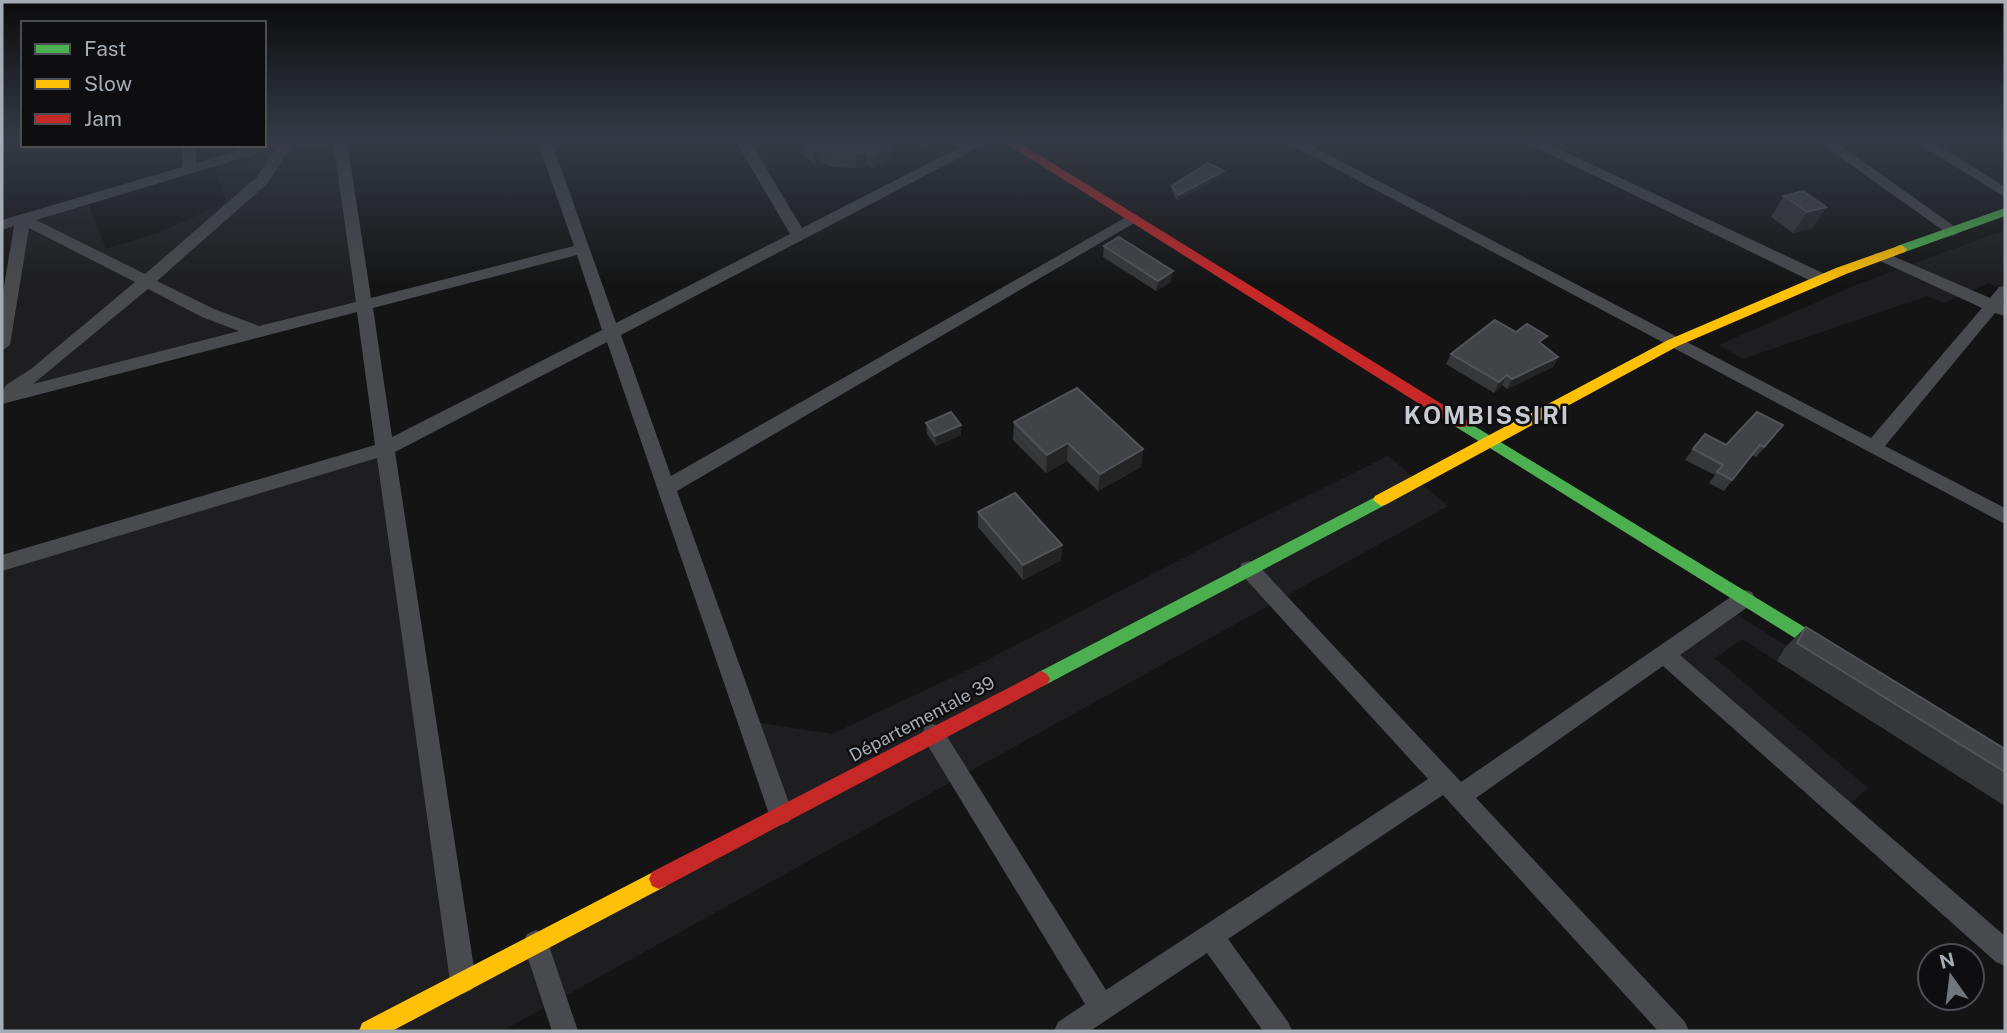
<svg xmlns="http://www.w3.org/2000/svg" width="2007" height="1033" viewBox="0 0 2007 1033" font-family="'Public Sans',sans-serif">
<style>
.built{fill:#1e1e20}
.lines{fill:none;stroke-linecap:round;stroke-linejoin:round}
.street{fill:#484a4d;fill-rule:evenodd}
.fast{fill:#4caf50;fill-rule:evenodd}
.slow{fill:#ffc107;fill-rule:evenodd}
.jam{fill:#c62828;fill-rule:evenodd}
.wall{fill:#363739}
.shaded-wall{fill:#242425}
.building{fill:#424346;stroke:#525458;stroke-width:2}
.labels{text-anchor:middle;stroke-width:5;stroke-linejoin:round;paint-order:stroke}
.street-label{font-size:18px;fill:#a5acb4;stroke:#0e0e10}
.district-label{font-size:24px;font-weight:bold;letter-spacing:2px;fill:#c6cad1;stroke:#0e0e10}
</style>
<rect width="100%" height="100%" fill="#141414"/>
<g class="built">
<path d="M287,140H340L363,305L2,398V345L23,219L87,200L106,249L160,232L226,202L213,162Z"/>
<path d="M2005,230V291L1989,283L1944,303L1927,296L1743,359L1719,345L1858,284Z"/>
<path d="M384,449L463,980L780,815L748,721L832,734L970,669L1220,539L1388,456L1448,506L502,1031H2V563Z"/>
<path d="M1728,609L2005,783V806L1742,639L1715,658L1868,788L1842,811L1664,654Z"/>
</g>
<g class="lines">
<g class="street">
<path d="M271,140H295L268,183L157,281L214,309L259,326L356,302L333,140H347L371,298L574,246L537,140H551L616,323L790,234L735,140H749L802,228L974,140H993L621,335L671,476L1128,216H1138L1141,219L677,491L793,814L789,822L781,825L773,822L769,814L607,342L395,452L476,981L472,990L463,994L454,990L450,981L377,458L2,571V555L375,445L357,312L2,404V392L6,385L31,369L135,282L29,228L10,345L2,351V298L14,226L2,230V220L182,167V145H196V163L254,145H264V142ZM276,148L257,177L145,274L36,220ZM577,255L602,330L392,437L373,308ZM148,289L202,317L239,331L33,384Z"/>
<path d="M900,140H929L931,143L924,147Z"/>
<path d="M1282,140H1300L1871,438L1982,308L1876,259L1873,256L1876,253H1886L1990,298L1999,287L2005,286L2003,304L2005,305V316L1995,313L1885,446L2005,508V524Z"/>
<path d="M1521,140H1540L1827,275L1829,279L1827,283H1815Z"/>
<path d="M1816,140H1833L1961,231L1953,236L1948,234Z"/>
<path d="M1912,140H1930L2005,187V197Z"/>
<path d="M1249,561L1256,563L1461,782L1738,592L1745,590L1752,592L1755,598L1752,604L1680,655L2005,936V966L1996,962L1663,666L1476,798L1685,1022L1689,1031H1658L1443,795L1228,939L1288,1022L1292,1031H1263L1207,953L1090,1031H1054L1058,1022L1085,1004L925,741L922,734L925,727L933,724L941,727L1106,990L1428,779L1242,575L1239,569L1242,563Z"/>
<path d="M536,930L545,934L578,1031H552L523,943L527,934Z"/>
</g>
<g class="fast">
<path d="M2005,208V216L1905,252L1901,253L1895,249L1897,246Z"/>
<path d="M1461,418L1847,653L1850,658L1847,663L1841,665L1835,663L1456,427L1454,423Z"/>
<path d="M1381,494L1389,500L1387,504L1047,684L1041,687L1035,684L1032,679L1035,674Z"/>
</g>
<g class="slow">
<path d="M1901,245L1907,249L1905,252L1846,274L1678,346L1387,504L1381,506L1373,500L1375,496L1668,340L1836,268Z"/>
<path d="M659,869L666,872L669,879L666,886L392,1031H359L362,1023Z"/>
</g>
<g class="jam">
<path d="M1001,140H1015L1466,419L1468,423L1466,427H1456Z"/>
<path d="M1041,671L1047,674L1050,679L1047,684L666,886L659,889L652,886L649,879L652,872Z"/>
</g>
</g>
<g class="wall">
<path d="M800,140L891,144L892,159L873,169L867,165L856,168L832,167L820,162L815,165L802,154Z"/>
<path d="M1223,176L1177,201L1172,192V186Z"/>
<path d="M1784,196L1826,207L1812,228L1793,233L1771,217Z"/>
<path d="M1104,246L1171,282L1156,291L1103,257Z"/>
<path d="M1516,332L1543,345L1558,357L1553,367L1507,389L1502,385L1494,393L1446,364L1451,354Z"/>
<path d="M1014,422L1143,449L1141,467L1098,491L1067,461L1046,473L1013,440Z"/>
<path d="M926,423L961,425V435L936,446L927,434Z"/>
<path d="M1775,436L1756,457L1752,455L1724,491L1709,483L1715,475L1685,460L1693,449L1726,445Z"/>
<path d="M978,512L1062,545L1061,560L1023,580L978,527Z"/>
<path d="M1806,627L2005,749V806L1777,661L1786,646Z"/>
</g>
<g class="shaded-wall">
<path d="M891,144L892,159L873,169L871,155Z"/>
<path d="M818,148L820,162L815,165L813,150Z"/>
<path d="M866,151L867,165L856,168L854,154Z"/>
<path d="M1224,171L1223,176L1177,201L1178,195Z"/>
<path d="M1826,207L1812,228L1793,233L1807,212Z"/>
<path d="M1173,271L1171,282L1156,291L1158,281Z"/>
<path d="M1558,357L1553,367L1507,389L1512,379Z"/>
<path d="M1507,375L1502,385L1494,393L1499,382Z"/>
<path d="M961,425V435L936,446L935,436Z"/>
<path d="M1068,443L1067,461L1046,473L1047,455Z"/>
<path d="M1143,449L1141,467L1098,491L1100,474Z"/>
<path d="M1062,545L1061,560L1023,580V565Z"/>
</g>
<g class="building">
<path d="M801,140H885L891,144L871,155L866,151L854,154L830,153L818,148L813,150Z"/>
<path d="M1208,163L1224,171L1178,195L1172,186Z"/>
<path d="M1803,191L1826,207L1807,212L1784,196Z"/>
<path d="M1119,237L1173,271L1158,281L1104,246Z"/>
<path d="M1495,320L1516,332L1527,324L1547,336L1539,342L1558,357L1512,379L1507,375L1499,382L1451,354Z"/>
<path d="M1077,388L1143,449L1100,474L1068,443L1047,455L1014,422Z"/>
<path d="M951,412L961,425L935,436L926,423Z"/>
<path d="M1757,412L1783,425L1764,447L1760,445L1732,480L1717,472L1723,465L1693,449L1705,434L1726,445Z"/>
<path d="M1015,493L1062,545L1023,565L978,512Z"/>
<path d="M1806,627L2005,749V772L1797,643Z"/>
</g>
<linearGradient id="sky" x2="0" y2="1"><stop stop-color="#0b0b0b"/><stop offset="0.49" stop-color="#343a45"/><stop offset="1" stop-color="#343a45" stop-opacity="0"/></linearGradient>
<rect width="2007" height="285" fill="url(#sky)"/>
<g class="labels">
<g class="street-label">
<text transform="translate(922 719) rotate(-28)" y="6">Départementale 39</text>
</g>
<g class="district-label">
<text x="1487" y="424">KOMBISSIRI</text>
</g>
</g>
<rect width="2007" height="1033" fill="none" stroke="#a5acb4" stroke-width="7"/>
<rect x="21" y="21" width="245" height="126" fill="#0e0e10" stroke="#4a4d52" stroke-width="2"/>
<rect x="35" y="44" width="35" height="10" fill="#4caf50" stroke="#4a4d52" stroke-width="2"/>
<text x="84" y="56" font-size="21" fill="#a5acb4">Fast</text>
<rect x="35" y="79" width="35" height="10" fill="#ffc107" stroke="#4a4d52" stroke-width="2"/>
<text x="84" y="91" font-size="21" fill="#a5acb4">Slow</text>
<rect x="35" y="114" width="35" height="10" fill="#c62828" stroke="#4a4d52" stroke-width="2"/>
<text x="84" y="126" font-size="21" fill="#a5acb4">Jam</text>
<g transform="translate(1951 977) rotate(346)"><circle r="33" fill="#0e0e10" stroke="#4a4d52" stroke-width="2"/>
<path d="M0-5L12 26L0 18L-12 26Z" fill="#72777c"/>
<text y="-10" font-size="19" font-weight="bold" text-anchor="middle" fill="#a5acb4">N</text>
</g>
</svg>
